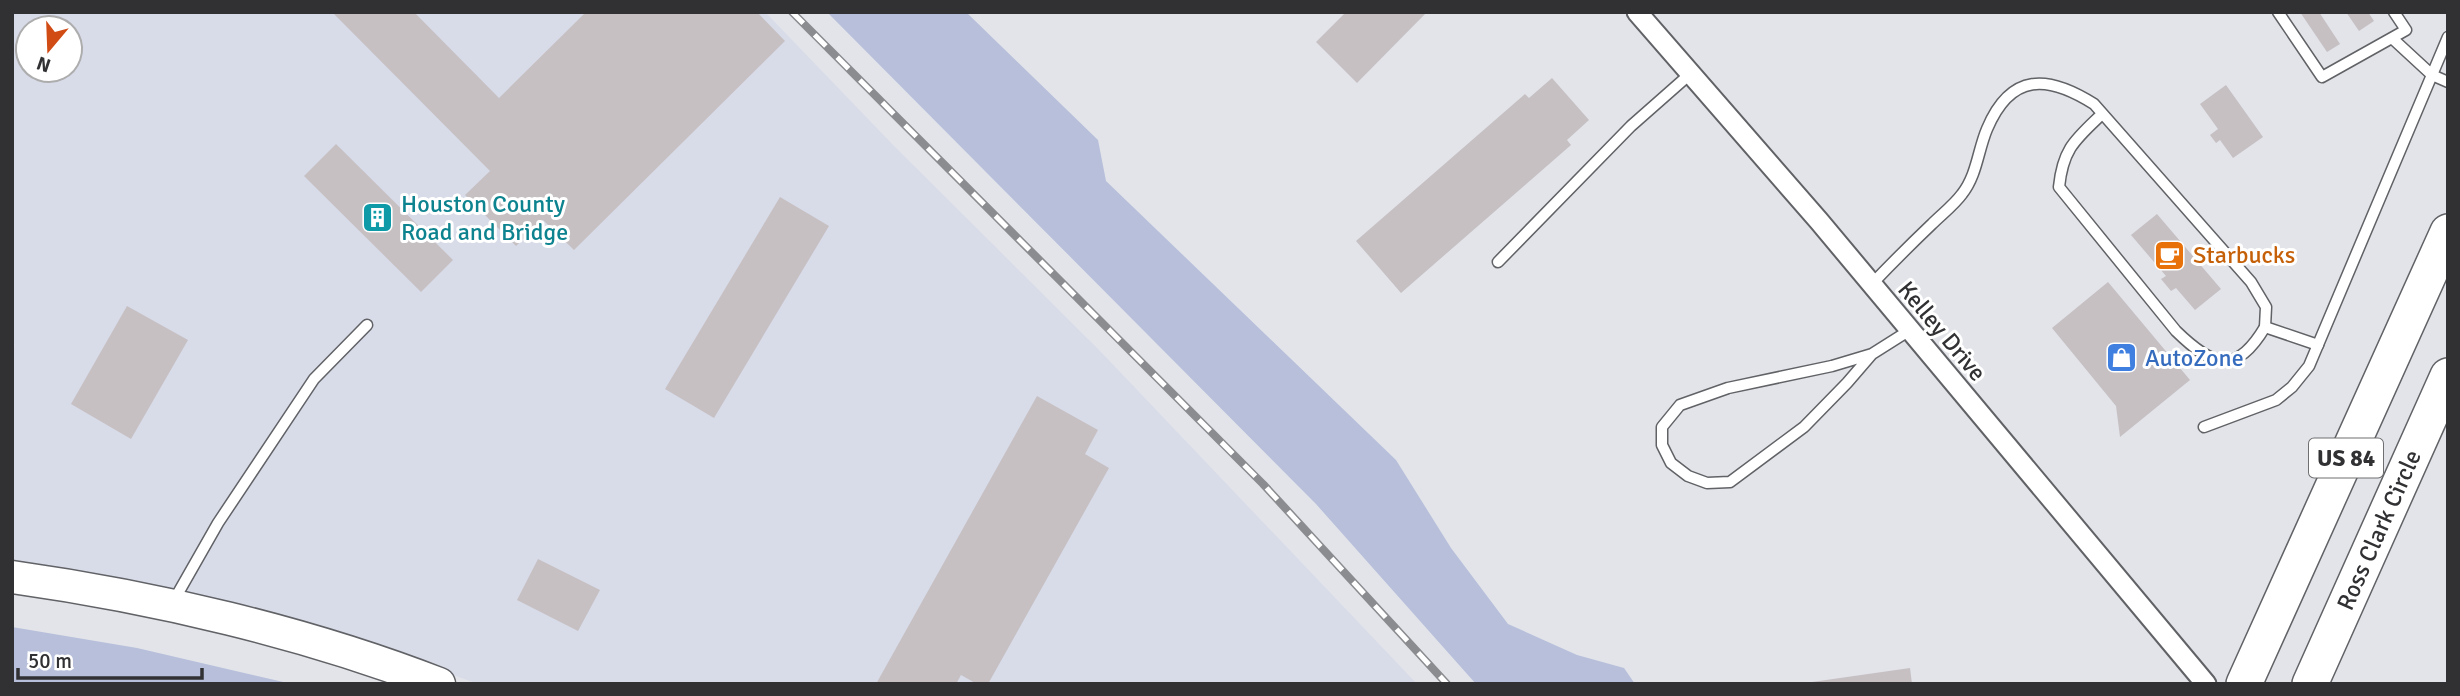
<svg xmlns="http://www.w3.org/2000/svg" width="2460" height="696" viewBox="0 0 2460 696" font-family="Signika,sans-serif">
	<style>
		.built { fill: #d8dbe8; fill-rule: evenodd }
		.green { fill: #b7bfdb }
		.building { fill: #c6c0c3 }
		.lines { fill: none; stroke-linecap: round; stroke-linejoin: round }
		.lane-casing { stroke: #606266; stroke-width: 13 }
		.street-casing { stroke: #606266; stroke-width: 23 }
		.primary-casing { stroke: #606266; stroke-width: 35 }
		.highway-casing { stroke: #606266; stroke-width: 38 }
		.lane { stroke: #fff; stroke-width: 10 }
		.street { stroke: #fff; stroke-width: 19 }
		.primary { stroke: #fff; stroke-width: 32 }
		.highway { stroke: #fff; stroke-width: 35 }
		.rail-casing { stroke: #8b8c90; stroke-width: 8 }
		.rail { stroke: #fff; stroke-width: 5; stroke-dasharray: 16; stroke-linecap: butt }
		.labels { text-anchor: middle; stroke-width: 6; stroke-linejoin: round; paint-order: stroke }
		.shield { fill: #fff; stroke: #6f6f71; stroke-width: 2 }
		.shield-label { font-size: 23px; font-weight: bold; fill: #313134 }
		.culture-label { font-size: 24px; fill: #0d838f; stroke: #fff; text-anchor: start }
		.food-label { font-size: 24px; fill: #c56008; stroke: #fff; text-anchor: start }
		.street-label { font-size: 24px; fill: #313134; stroke: #fff }
		.shop-label { font-size: 24px; fill: #366cbe; stroke: #fff; text-anchor: start }
	</style>
	<rect width="100%" height="100%" fill="#e2e4e9"/>
	<path class="built" d="M 12,12 L 765,12 L 894,146 L 1099,350 L 1417,684 L 479,684 L 384,651 L 12,563 L 12,349 L 15,345 L 12,343 ZM 28,28 L 70,28 L 70,70 L 28,70 Z"/>
	<g class="green">
		<path d="M 827,12 L 966,12 L 1098,140 L 1106,181 L 1396,460 L 1451,548 L 1508,624 L 1577,655 L 1624,668 L 1635,684 L 1476,684 L 1316,504 Z"/>
		<path d="M 12,627 L 137,648 L 292,684 L 12,684 Z"/>
	</g>
	<g class="building">
		<path d="M 332,12 L 414,12 L 499,98 L 586,12 L 757,12 L 785,41 L 574,250 L 543,220 L 516,246 L 465,195 L 490,171 Z"/>
		<path d="M 1346,12 L 1427,12 L 1357,83 L 1316,42 Z"/>
		<path d="M 2300,12 L 2319,12 L 2340,44 L 2327,52 Z"/>
		<path d="M 2346,12 L 2368,12 L 2374,21 L 2359,31 Z"/>
		<path d="M 1552,78 L 1589,120 L 1567,140 L 1571,145 L 1401,293 L 1356,241 L 1525,94 L 1529,98 Z"/>
		<path d="M 2226,85 L 2263,137 L 2233,158 L 2220,140 L 2216,143 L 2210,135 L 2218,129 L 2200,104 Z"/>
		<path d="M 336,144 L 453,260 L 421,292 L 304,176 Z"/>
		<path d="M 780,197 L 829,226 L 714,418 L 665,389 Z"/>
		<path d="M 2157,214 L 2221,289 L 2195,310 L 2176,288 L 2171,291 L 2161,279 L 2166,276 L 2131,235 Z"/>
		<path d="M 2108,282 L 2190,380 L 2120,437 L 2116,406 L 2052,328 Z"/>
		<path d="M 127,306 L 188,340 L 131,439 L 71,404 Z"/>
		<path d="M 1037,396 L 1098,430 L 1085,454 L 1109,468 L 988,684 L 977,684 L 961,675 L 956,684 L 876,684 Z"/>
		<path d="M 538,559 L 600,590 L 578,631 L 517,600 Z"/>
		<path d="M 1910,668 L 1912,684 L 1812,684 L 1812,682 Z"/>
	</g>
	<g class="lines">
		<defs>
			<g id="lane">
				<path d="M 2278,12 L 2322,77 L 2406,30 L 2394,12"/>
				<path d="M 2393,39 L 2432,75 L 2448,82"/>
				<path d="M 2102,114 C 2076,139 2063,148 2059,187 L 2176,331 C 2213,367 2236,376 2265,327"/>
				<path d="M 1498,262 L 1631,126 L 1690,74"/>
				<path d="M 1871,285 C 1891,264 1911,244 1932,224 C 1942,214 1954,205 1962,194 C 1977,175 1978,150 1987,129 C 2011,72 2048,75 2094,104 L 2251,282 L 2266,307 L 2265,327 L 2318,345"/>
				<path d="M 1872,354 L 1832,366 L 1728,388 L 1680,405 L 1662,427 L 1662,445 L 1671,463 L 1688,476 L 1707,483 L 1730,482 L 1804,427 L 1847,383 L 1872,354 L 1910,330"/>
				<path d="M 2204,427 L 2276,400 L 2292,387 L 2309,366 L 2448,37"/>
				<path d="M 173,602 L 218,523 L 314,379 L 367,325"/>
			</g>
			<path id="street" d="M 1637,12 L 1819,221 L 2206,684"/>
			<path id="primary" d="M 12,577 C 154,597 305,632 439,684"/>
			<g id="highway">
				<path d="M 2244,684 L 2448,232"/>
				<path d="M 2310,684 L 2448,376"/>
			</g>
		</defs>
		<use href="#lane" class="lane-casing"/>
		<use href="#street" class="street-casing"/>
		<use href="#primary" class="primary-casing"/>
		<use href="#highway" class="highway-casing"/>
		<use href="#lane" class="lane"/>
		<use href="#street" class="street"/>
		<use href="#primary" class="primary"/>
		<use href="#highway" class="highway"/>
		<defs>
			<path id="rail" d="M 792,12 L 1263,484 L 1447,684"/>
		</defs>
		<use href="#rail" class="rail-casing"/>
		<use href="#rail" class="rail"/>
	</g>
	<defs>
		<symbol id="building-square" viewBox="-11 -11 22 22"><rect x="-9" y="-9" width="18" height="18" rx="4" fill="#0f9aa8" stroke="#fff"/><path d="M-4-6H4V6H1V3H-1V6H-4ZM-2.5-4.3h1.7v1.8h-1.7ZM.8-4.3h1.7v1.8H.8ZM-2.5-1h1.7V.8h-1.7ZM.8-1h1.7V.8H.8Z" fill="#fff"/></symbol>
		<symbol id="cafe-square" viewBox="-11 -11 22 22"><rect x="-9" y="-9" width="18" height="18" rx="4" fill="#e8710a" stroke="#fff"/><path d="M-5.5-4.5H6V0H3Q3 3.5 0 3.5H-2.5Q-5.5 3.5-5.5 0ZM3-3.2v2h1.7v-2ZM-6 4.5H4V6H-6Z" fill="#fff"/></symbol>
		<symbol id="shop-square" viewBox="-11 -11 22 22"><rect x="-9" y="-9" width="18" height="18" rx="4" fill="#3f7fe0" stroke="#fff"/><path d="M-5-2.5h2.3a2.7 3.5 0 0 1 5.4 0H5L5.5 6h-11ZM-1.5-2.5h3a1.5 2.3 0 0 0-3 0Z" fill="#fff"/></symbol>
	</defs>
	<g fill-rule="evenodd">
		<use href="#building-square" x="360" y="200" width="35" height="35"/>
		<use href="#cafe-square" x="2152" y="238" width="35" height="35"/>
		<use href="#shop-square" x="2104" y="340" width="35" height="35"/>
	</g>
	<g class="labels">
		<rect class="shield" x="2309" y="438.5" width="74" height="39" rx="5"/>
		<g class="shield-label">
			<text x="2346" y="466">US 84</text>
		</g>
		<g class="culture-label">
			<text x="401" y="212">Houston County<tspan x="401" dy="28">Road and Bridge</tspan></text>
		</g>
		<g class="food-label">
			<text x="2193" y="263">Starbucks</text>
		</g>
		<g class="street-label">
			<text transform="translate(1942 331) rotate(50)" y="8">Kelley Drive</text>
			<text transform="translate(2379 530) rotate(-66)" y="8">Ross Clark Circle</text>
		</g>
		<g class="shop-label">
			<text x="2145" y="366">AutoZone</text>
		</g>
	</g>
	<rect width="2460" height="696" fill="none" stroke="#313134" stroke-width="28"/>
	<g transform="translate(49 49) rotate(199)"><circle r="33" fill="#ffffff" stroke="#adadae" stroke-width="2"/>
	<path d="M0-5L12 26L0 18L-12 26Z" fill="#d14b14"/>
	<text y="-10" font-size="19" font-weight="bold" text-anchor="middle" fill="#313134">N</text>
	</g>
	<path d="M18 668v10h184v-10" fill="none" stroke="#313134" stroke-width="3.5"/>
	<text x="28" y="668" font-size="21" fill="#313134" stroke="#ffffff" stroke-width="5" paint-order="stroke">50 m</text>
</svg>
